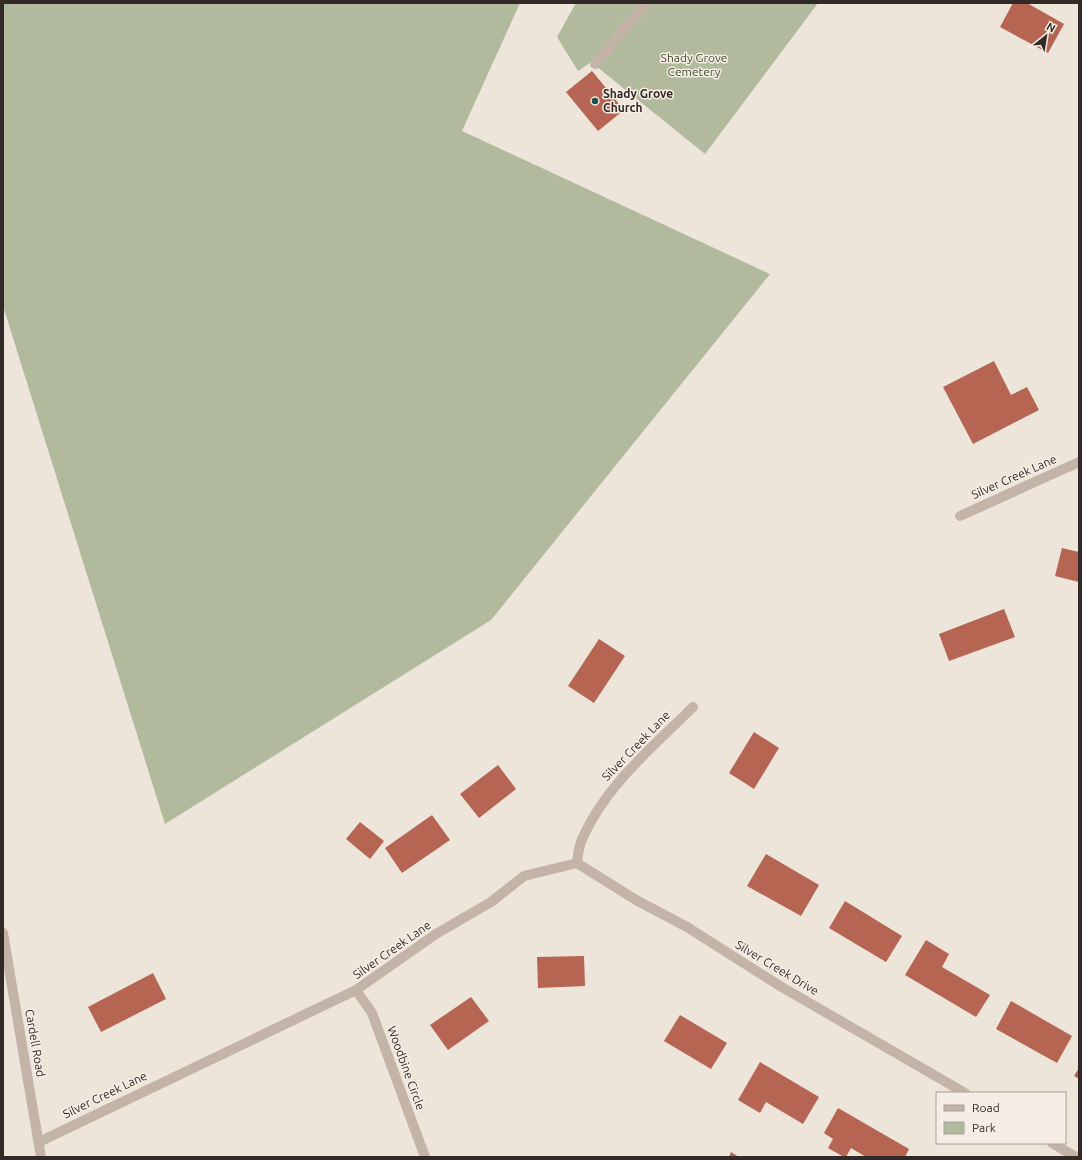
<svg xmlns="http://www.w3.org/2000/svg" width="1082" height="1160" viewBox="0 0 1082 1160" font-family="Ubuntu,sans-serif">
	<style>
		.green { fill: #b2ba9d }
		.building { fill: #b56551 }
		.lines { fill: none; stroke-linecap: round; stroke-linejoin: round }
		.minor { stroke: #c4b4a8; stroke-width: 10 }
		.poi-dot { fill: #224c4d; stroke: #f6eee6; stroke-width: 1.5 }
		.labels { text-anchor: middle; stroke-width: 3; stroke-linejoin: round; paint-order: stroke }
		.park-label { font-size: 12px; fill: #434d2e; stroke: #f6eee6 }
		.poi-label { font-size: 12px; font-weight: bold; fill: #322a27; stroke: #f6eee6; text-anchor: start }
		.street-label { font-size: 12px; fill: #322a27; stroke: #f6eee6 }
	</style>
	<rect width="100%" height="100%" fill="#ede4da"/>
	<g class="green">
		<path d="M 3,3 L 520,3 L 462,131 L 770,274 L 491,620 L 165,824 L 3,306 Z"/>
		<path d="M 576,3 L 818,3 L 705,154 L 591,62 L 578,71 L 557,37 Z"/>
	</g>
	<g class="building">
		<path d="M 1013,3 L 1027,3 L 1064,24 L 1048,53 L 1000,27 Z"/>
		<path d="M 592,71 L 624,110 L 598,131 L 566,92 Z"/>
		<path d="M 994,361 L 1011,395 L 1027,387 L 1039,410 L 973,444 L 943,387 Z"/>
		<path d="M 1062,548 L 1079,552 L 1079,582 L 1055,576 Z"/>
		<path d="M 1004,609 L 1015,637 L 949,661 L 939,634 Z"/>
		<path d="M 599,639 L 625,656 L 594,703 L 568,686 Z"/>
		<path d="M 754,732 L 779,748 L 754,789 L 729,773 Z"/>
		<path d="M 498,765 L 516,789 L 479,818 L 460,794 Z"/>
		<path d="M 432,815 L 450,840 L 402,873 L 385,848 Z"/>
		<path d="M 360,822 L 384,841 L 370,859 L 346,839 Z"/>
		<path d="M 766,854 L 819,885 L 801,916 L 747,886 Z"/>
		<path d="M 845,901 L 902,936 L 886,962 L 829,928 Z"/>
		<path d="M 926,940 L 949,954 L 942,967 L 990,995 L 976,1017 L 905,975 Z"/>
		<path d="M 584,956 L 585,986 L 538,988 L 537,957 Z"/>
		<path d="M 153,973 L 166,999 L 101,1032 L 88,1007 Z"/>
		<path d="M 471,997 L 489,1021 L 448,1050 L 430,1025 Z"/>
		<path d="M 1011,1001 L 1072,1036 L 1057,1063 L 996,1029 Z"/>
		<path d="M 680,1015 L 727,1043 L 711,1069 L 664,1041 Z"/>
		<path d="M 760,1062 L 819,1097 L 803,1124 L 766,1102 L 760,1113 L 738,1100 Z"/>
		<path d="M 1079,1068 L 1079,1079 L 1074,1076 Z"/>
		<path d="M 838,1108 L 909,1149 L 905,1157 L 866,1157 L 851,1148 L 846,1157 L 844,1157 L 828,1148 L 833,1139 L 824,1133 Z"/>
		<path d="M 731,1152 L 739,1157 L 729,1157 Z"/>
	</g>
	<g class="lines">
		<g class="minor">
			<path d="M 595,64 L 646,3"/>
			<path d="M 960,516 L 1079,462"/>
			<path d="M 577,863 L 636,900 L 687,927 L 780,986 L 965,1093"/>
			<path d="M 3,933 L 41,1157"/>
			<path d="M 356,990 L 372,1013 L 425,1157"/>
			<path d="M 39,1142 L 356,990 L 436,934 L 491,902 L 524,876 L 577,863 C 578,855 579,844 583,837 C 607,784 653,747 693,707"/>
			<path d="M 1052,1143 L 1076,1157"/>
		</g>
	</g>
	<circle class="poi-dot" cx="595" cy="101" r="4"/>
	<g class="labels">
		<g class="park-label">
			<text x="694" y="62">Shady Grove<tspan x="694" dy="14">Cemetery</tspan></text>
		</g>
		<g class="poi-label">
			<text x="603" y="98">Shady Grove<tspan x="603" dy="14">Church</tspan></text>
		</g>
		<g class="street-label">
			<text transform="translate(1014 477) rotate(-24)" y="4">Silver Creek Lane</text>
			<text transform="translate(636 746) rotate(-46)" y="4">Silver Creek Lane</text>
			<text transform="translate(392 950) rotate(-35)" y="4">Silver Creek Lane</text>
			<text transform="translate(777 968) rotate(31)" y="4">Silver Creek Drive</text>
			<text transform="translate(35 1043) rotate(80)" y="4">Cardell Road</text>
			<text transform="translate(406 1068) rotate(70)" y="4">Woodbine Circle</text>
			<text transform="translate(105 1095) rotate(-26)" y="4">Silver Creek Lane</text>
		</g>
	</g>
	<rect width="1082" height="1160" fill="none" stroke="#322a27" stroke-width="8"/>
	<rect x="936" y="1092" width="130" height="52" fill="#f6eee6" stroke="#a8a09a"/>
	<rect x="944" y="1105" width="20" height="6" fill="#c4b4a8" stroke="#a8a09a"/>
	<text x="972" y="1112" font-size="12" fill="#322a27">Road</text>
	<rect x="944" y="1122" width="20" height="12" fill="#b2ba9d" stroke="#a8a09a"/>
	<text x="972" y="1132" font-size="12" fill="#322a27">Park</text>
	<g transform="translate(1046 36) rotate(30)" stroke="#f6eee6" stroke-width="3" paint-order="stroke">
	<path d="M0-3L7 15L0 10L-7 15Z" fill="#322a27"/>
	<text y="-6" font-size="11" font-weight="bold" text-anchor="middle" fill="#322a27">N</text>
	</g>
</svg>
